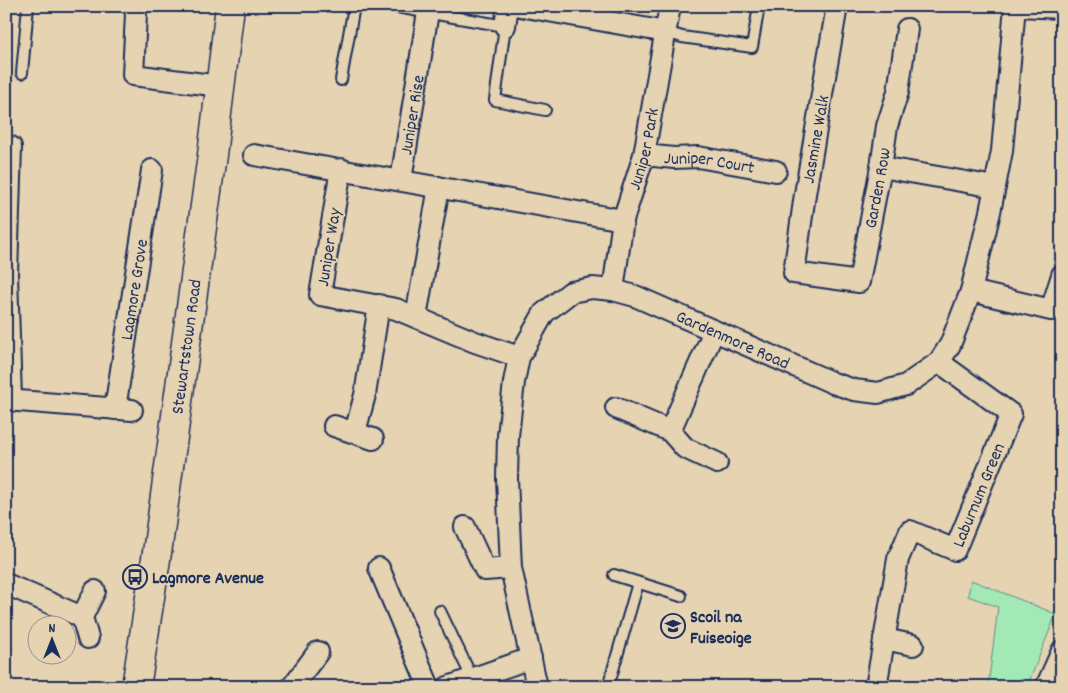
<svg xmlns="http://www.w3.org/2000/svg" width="1068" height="693" viewBox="0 0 1068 693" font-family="Dekko,sans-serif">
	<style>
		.green { fill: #a2e9b6; stroke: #5e8c8a }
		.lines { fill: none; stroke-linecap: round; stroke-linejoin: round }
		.lane-casing { stroke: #1b2f5e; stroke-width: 14 }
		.street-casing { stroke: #1b2f5e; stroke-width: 24 }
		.secondary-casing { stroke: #1b2f5e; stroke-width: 31 }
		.lane { stroke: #e6d3b1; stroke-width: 10 }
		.street { stroke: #e6d3b1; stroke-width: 20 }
		.secondary { stroke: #e6d3b1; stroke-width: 28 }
		.labels { text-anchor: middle; stroke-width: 4; stroke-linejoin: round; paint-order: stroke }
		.street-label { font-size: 18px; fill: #1b2f5e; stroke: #e6d3b1 }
		.poi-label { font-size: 18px; font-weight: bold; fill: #1b2f5e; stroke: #e6d3b1; text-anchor: start }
	</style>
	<rect width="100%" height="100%" fill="#e6d3b1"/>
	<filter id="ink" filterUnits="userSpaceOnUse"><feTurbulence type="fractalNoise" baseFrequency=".02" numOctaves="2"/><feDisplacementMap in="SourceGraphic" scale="10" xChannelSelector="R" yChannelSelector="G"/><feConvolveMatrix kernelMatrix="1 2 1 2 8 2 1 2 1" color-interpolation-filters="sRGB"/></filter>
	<g filter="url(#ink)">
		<path class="green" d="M 971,580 L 1056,614 L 1027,687 L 988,687 L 998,607 L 968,596 Z"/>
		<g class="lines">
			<defs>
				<g id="lane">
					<path d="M 391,6 L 505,26 L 495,100 L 545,110"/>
					<path d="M 666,32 L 682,37 L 752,47 L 759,6"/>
					<path d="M 22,73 L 28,6"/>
					<path d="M 341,80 L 354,6"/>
					<path d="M 614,575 L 681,596"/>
					<path d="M 440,611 L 472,678"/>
					<path d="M 608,687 L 638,583"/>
				</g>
				<g id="street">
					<path d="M 134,6 L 136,14 L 133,75 L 220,86"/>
					<path d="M 520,6 L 666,32"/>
					<path id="s1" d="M 837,6 L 805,194 L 794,273 L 859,282 L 881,167 L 887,126 L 898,92 L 907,29"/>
					<path d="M 1018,6 L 1062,8"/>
					<path d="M 505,26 L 508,6"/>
					<path d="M 11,147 L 7,275 L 11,399"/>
					<path d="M 254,155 L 623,220"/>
					<path id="s2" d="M 644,155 L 674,158 L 698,157 L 776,171"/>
					<path d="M 881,167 L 995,187"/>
					<path d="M 341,169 L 320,295 L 396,309 L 475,342 L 519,357"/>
					<path id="s3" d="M 401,180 L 428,12"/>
					<path id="s4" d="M 613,290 L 623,220 L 644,155 L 670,6"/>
					<path d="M 971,291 L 1051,310 L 1062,275"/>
					<path d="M 416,317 L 439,187"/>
					<path d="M 6,400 L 132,410"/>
					<path d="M 616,408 L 670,431 L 685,448 L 717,463"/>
					<path id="s5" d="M 115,409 L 152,170"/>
					<path d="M 334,426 L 373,439"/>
					<path d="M 670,431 L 714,331"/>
					<path d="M 355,432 L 365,395 L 379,305"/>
					<path d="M 465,527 L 485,570 L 511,568"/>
					<path d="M 379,568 L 429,687"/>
					<path d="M 6,584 L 82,617"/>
					<path d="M 88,638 L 82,617 L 95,591"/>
					<path d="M 884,639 L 913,645"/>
					<path d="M 292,687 L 318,652"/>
					<path d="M 448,687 L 531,658"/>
					<path id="s6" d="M 537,687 L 511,568 L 507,478 L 508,436 L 514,382 L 519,357 L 544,313 L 571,292 L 592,288 L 613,290 L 635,296 L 833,383 L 854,390 L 878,393 L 906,385 L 939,362 L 950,345 L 971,291 L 990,212 L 1002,151 L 1015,6"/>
					<path id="s7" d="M 876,687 L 898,559 L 910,531 L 955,550 L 1011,414 L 939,362"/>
					<path d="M 1046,687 L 1062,651"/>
				</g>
				<g id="secondary">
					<path id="s8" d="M 136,687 L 158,546 L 212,155 L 230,6"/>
				</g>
			</defs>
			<use href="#lane" class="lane-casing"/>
			<use href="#street" class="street-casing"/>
			<use href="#secondary" class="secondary-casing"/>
			<use href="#lane" class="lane"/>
			<use href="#street" class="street"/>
			<use href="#secondary" class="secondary"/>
		</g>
	</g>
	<defs>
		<symbol id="bus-ring" viewBox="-11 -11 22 22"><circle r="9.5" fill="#e6d3b1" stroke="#1b2f5e" stroke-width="1.5"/><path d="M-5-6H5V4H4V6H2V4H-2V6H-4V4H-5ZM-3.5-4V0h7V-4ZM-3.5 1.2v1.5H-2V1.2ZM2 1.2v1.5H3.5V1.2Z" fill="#1b2f5e"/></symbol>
		<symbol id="school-ring" viewBox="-11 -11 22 22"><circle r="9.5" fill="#e6d3b1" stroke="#1b2f5e" stroke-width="1.5"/><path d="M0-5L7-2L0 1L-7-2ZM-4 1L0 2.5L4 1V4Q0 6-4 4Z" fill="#1b2f5e"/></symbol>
	</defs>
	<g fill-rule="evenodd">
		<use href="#bus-ring" x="121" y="563" width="28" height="28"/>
		<use href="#school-ring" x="659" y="612" width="28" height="28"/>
	</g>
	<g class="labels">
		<g class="street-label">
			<text dy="6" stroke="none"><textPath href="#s3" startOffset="66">Juniper Rise</textPath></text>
			<text transform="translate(815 139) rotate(-80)" y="6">Jasmine Walk</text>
			<text dy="6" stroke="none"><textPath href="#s4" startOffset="145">Juniper Park</textPath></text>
			<text dy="6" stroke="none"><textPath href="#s2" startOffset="66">Juniper Court</textPath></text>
			<text dy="6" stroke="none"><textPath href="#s1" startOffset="432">Garden Row</textPath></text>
			<text transform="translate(328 247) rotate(-81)" y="6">Juniper Way</text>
			<text dy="6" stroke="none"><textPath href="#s5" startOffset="121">Lagmore Grove</textPath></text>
			<text dy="6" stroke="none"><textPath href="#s6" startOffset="591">Gardenmore Road</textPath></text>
			<text dy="6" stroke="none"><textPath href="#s8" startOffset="344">Stewartstown Road</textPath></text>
			<text dy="6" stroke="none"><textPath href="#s7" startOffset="269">Laburnum Green</textPath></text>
		</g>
		<g class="poi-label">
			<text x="152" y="583">Lagmore Avenue</text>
			<text x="690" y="622">Scoil na<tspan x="690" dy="21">Fuiseoige</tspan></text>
		</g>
	</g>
	<rect width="1068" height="693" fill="none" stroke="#e6d3b1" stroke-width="25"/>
	<rect x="12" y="12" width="1043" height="668" fill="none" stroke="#1b2f5e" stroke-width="2" filter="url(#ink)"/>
	<g transform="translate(52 640)"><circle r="24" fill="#e6d3b1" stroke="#959190"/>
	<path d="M0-4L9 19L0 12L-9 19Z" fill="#1b2f5e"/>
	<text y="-8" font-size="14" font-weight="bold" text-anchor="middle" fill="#1b2f5e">N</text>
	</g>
</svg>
